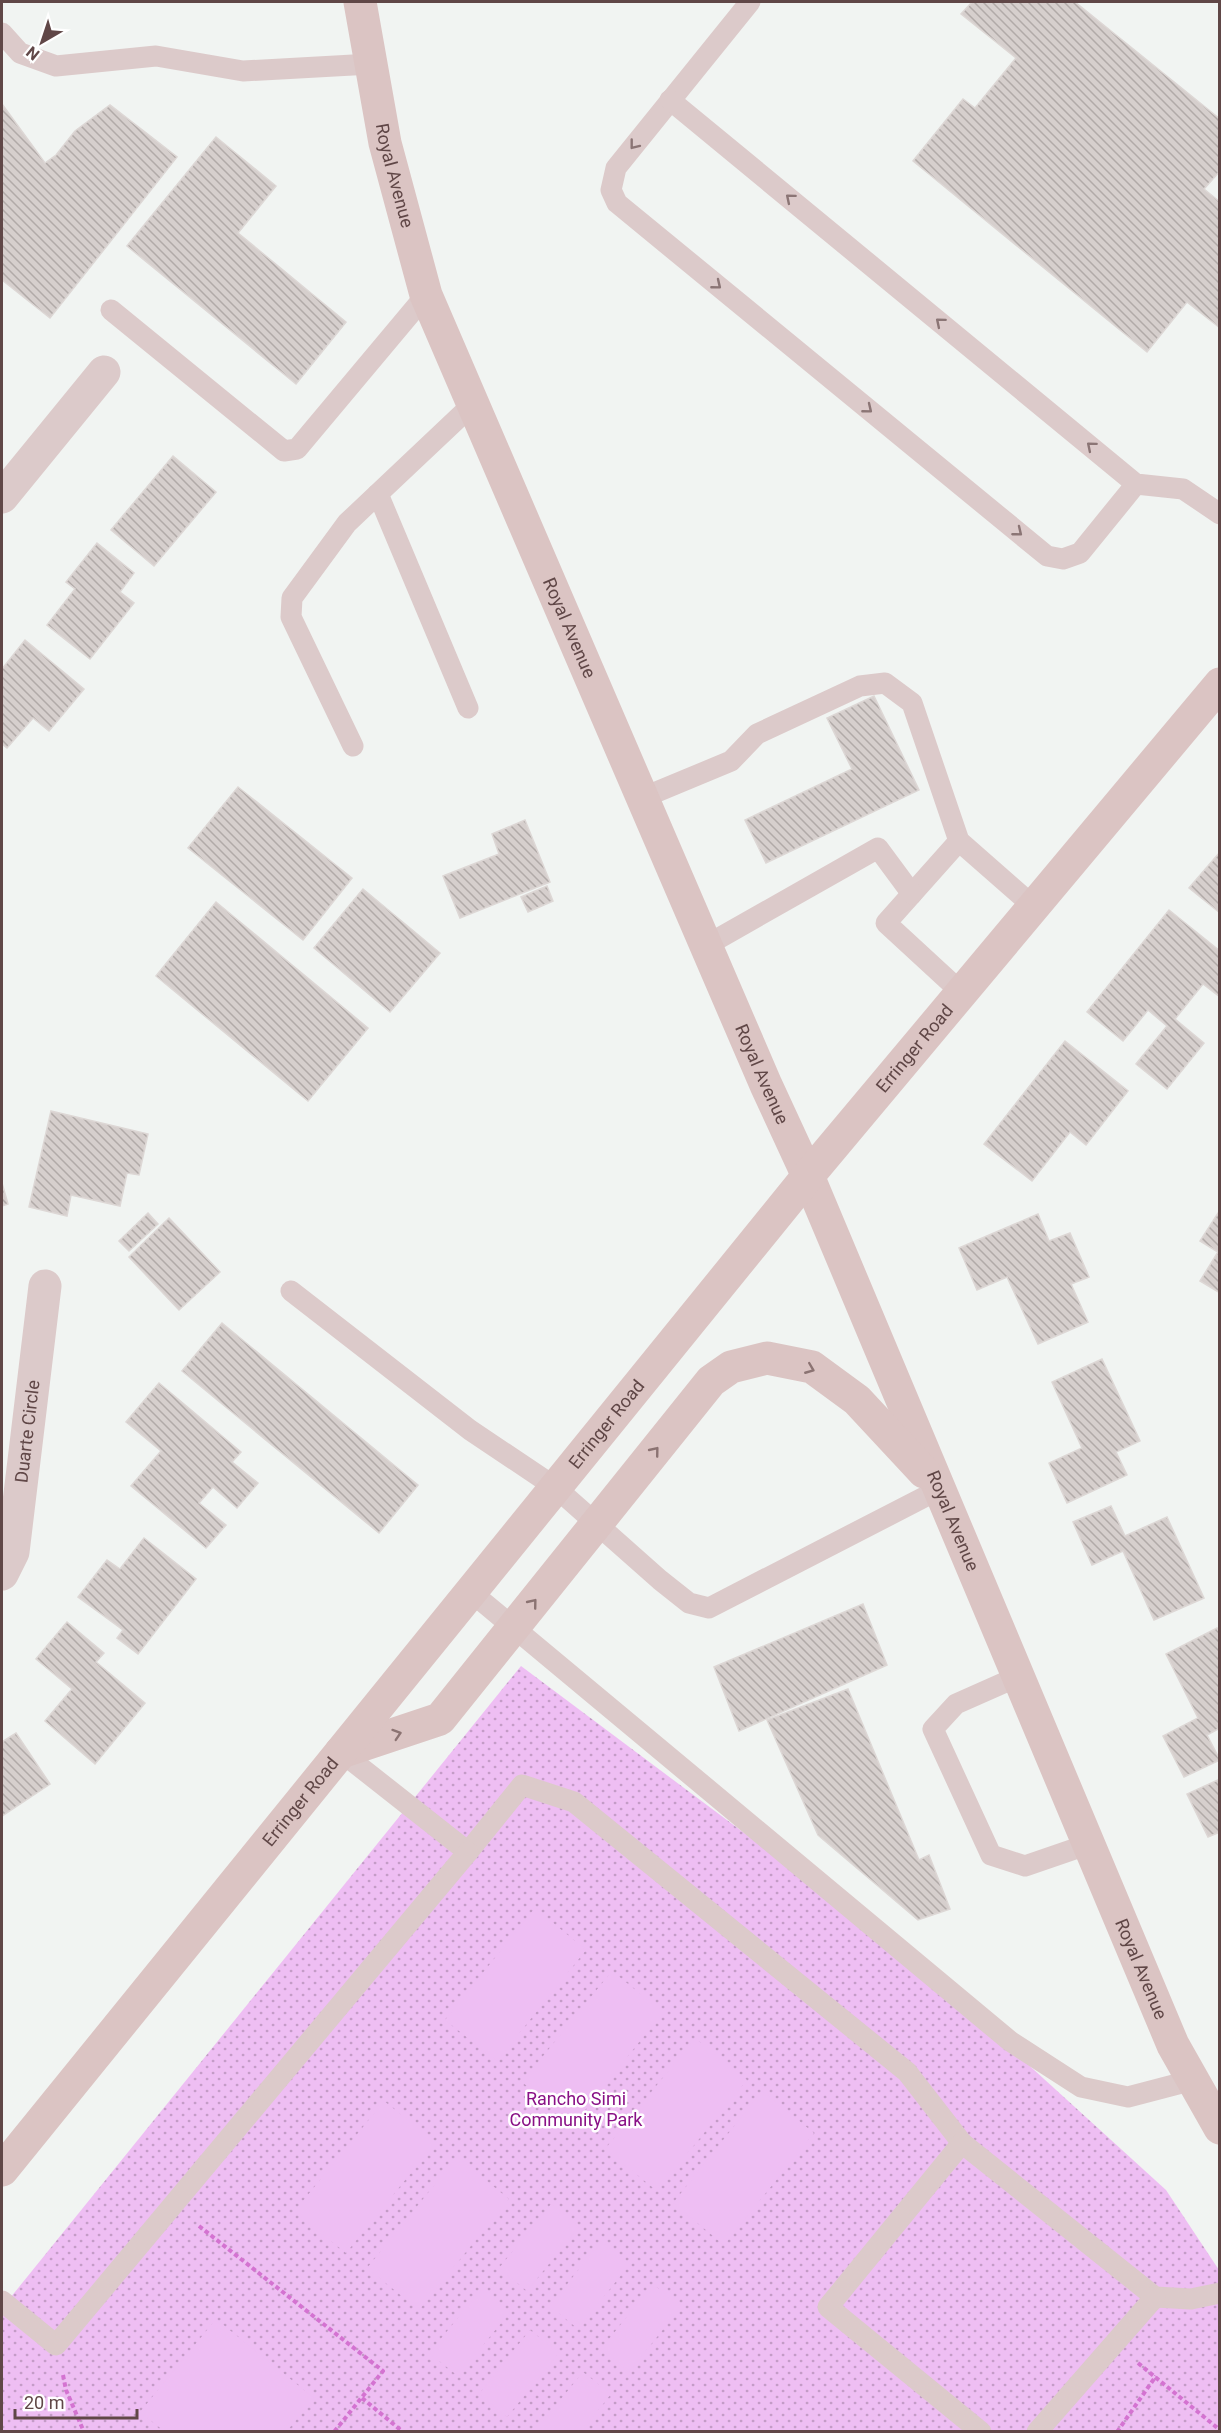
<svg xmlns="http://www.w3.org/2000/svg" width="1221" height="2433" viewBox="0 0 1221 2433" font-family="Roboto,sans-serif">
	<style>
		.grass { fill: url(#grass-dots) }
		.pitch { fill: #eebef3 }
		.building { fill: url(#building-back-hatch); stroke: #ddd7d5; stroke-width: 1.5 }
		.lines { fill: none; stroke-linecap: round; stroke-linejoin: round }
		.path { stroke: #d473d1; stroke-width: 4; stroke-dasharray: 4.5 3; stroke-linecap: butt }
		.lane { stroke: #dccaca; stroke-width: 21 }
		.street { stroke: #dccaca; stroke-width: 33 }
		.secondary { stroke: #dbc4c3; stroke-width: 33 }
		.oneway { stroke: #8b7575 }
		.oneway2 { stroke: #8b7372 }
		.labels { text-anchor: middle; stroke-width: 5; stroke-linejoin: round; paint-order: stroke }
		.street-label { font-size: 18px; fill: #604747; stroke: #fff }
		.park-label { font-size: 18px; fill: #891186; stroke: #fff }
	</style>
	<defs>
		<pattern id="grass-dots" width="8" height="8" patternUnits="userSpaceOnUse" patternTransform="scale(1.5)"><rect width="8" height="8" fill="#eebef3"/><path d="M2 2h.1M6 6h.1" fill="none" stroke="#c49cc7" stroke-width="1.8" stroke-linecap="round"/></pattern>
		<pattern id="building-back-hatch" width="6" height="6" patternUnits="userSpaceOnUse" patternTransform="scale(1.5)"><rect width="6" height="6" fill="#d6cfcd"/><path d="M-1 5l2 2M0 0l6 6M5-1l2 2" fill="none" stroke="#b1aaa8"/></pattern>
	</defs>
	<rect width="100%" height="100%" fill="#f1f4f2"/>
	<path class="grass" d="M 521,1666 L 910,1957 L 1166,2190 L 1219,2270 L 1219,2431 L 2,2432 L 2,2308 Z"/>
	<g class="pitch">
		<path d="M 535,1908 L 586,1950 L 497,2061 L 445,2020 Z"/>
		<path d="M 612,1971 L 663,2012 L 574,2124 L 522,2082 Z"/>
		<path d="M 695,2038 L 747,2080 L 657,2191 L 605,2149 Z"/>
		<path d="M 762,2091 L 814,2133 L 724,2245 L 673,2203 Z"/>
		<path d="M 384,2101 L 436,2142 L 346,2253 L 294,2212 Z"/>
		<path d="M 457,2157 L 509,2199 L 419,2310 L 367,2268 Z"/>
		<path d="M 551,2204 L 579,2227 L 527,2291 L 499,2268 Z"/>
		<path d="M 601,2241 L 630,2264 L 578,2329 L 550,2306 Z"/>
		<path d="M 653,2284 L 681,2307 L 629,2372 L 601,2349 Z"/>
		<path d="M 481,2290 L 510,2312 L 458,2376 L 429,2353 Z"/>
		<path d="M 216,2319 L 314,2398 L 287,2431 L 164,2431 L 140,2412 Z"/>
		<path d="M 530,2330 L 559,2353 L 507,2417 L 479,2394 Z"/>
		<path d="M 583,2372 L 611,2394 L 582,2431 L 535,2431 Z"/>
	</g>
	<g class="building">
		<path d="M 972,2 L 1075,2 L 1220,119 L 1220,171 L 1204,189 L 1220,202 L 1220,328 L 1187,302 L 1147,352 L 913,161 L 963,99 L 975,108 L 1016,58 L 961,14 Z"/>
		<path d="M 2,104 L 45,163 L 56,155 L 75,131 L 110,105 L 177,157 L 50,318 L 2,280 Z"/>
		<path d="M 216,137 L 276,186 L 238,233 L 346,322 L 296,384 L 127,246 Z"/>
		<path d="M 173,456 L 216,492 L 154,566 L 111,530 Z"/>
		<path d="M 97,543 L 134,573 L 120,592 L 134,603 L 90,659 L 47,625 L 75,589 L 66,582 Z"/>
		<path d="M 25,640 L 84,689 L 49,731 L 33,718 L 7,748 L 2,744 L 2,669 Z"/>
		<path d="M 874,696 L 919,790 L 766,863 L 745,820 L 852,769 L 827,718 Z"/>
		<path d="M 238,787 L 352,878 L 303,940 L 188,848 Z"/>
		<path d="M 525,820 L 550,882 L 460,918 L 443,876 L 499,854 L 492,834 Z"/>
		<path d="M 1220,852 L 1220,913 L 1189,888 Z"/>
		<path d="M 547,886 L 553,901 L 528,912 L 521,897 Z"/>
		<path d="M 363,889 L 440,953 L 390,1012 L 314,948 Z"/>
		<path d="M 216,902 L 368,1028 L 308,1101 L 156,976 Z"/>
		<path d="M 1169,910 L 1220,951 L 1220,997 L 1203,984 L 1175,1019 L 1204,1043 L 1167,1089 L 1136,1064 L 1167,1026 L 1148,1010 L 1123,1041 L 1087,1012 Z"/>
		<path d="M 1065,1041 L 1128,1091 L 1086,1145 L 1070,1132 L 1032,1181 L 984,1144 Z"/>
		<path d="M 51,1111 L 148,1134 L 139,1175 L 127,1173 L 120,1206 L 71,1195 L 67,1216 L 29,1207 Z"/>
		<path d="M 2,1183 L 8,1204 L 2,1206 Z"/>
		<path d="M 1220,1210 L 1220,1293 L 1200,1281 L 1218,1252 L 1200,1241 Z"/>
		<path d="M 148,1213 L 158,1224 L 129,1251 L 119,1241 Z"/>
		<path d="M 1038,1214 L 1049,1241 L 1070,1233 L 1089,1277 L 1071,1284 L 1088,1322 L 1038,1344 L 1007,1277 L 977,1290 L 959,1248 Z"/>
		<path d="M 169,1218 L 220,1272 L 179,1310 L 129,1257 Z"/>
		<path d="M 222,1323 L 418,1485 L 379,1533 L 182,1371 Z"/>
		<path d="M 1102,1359 L 1140,1441 L 1116,1452 L 1127,1475 L 1067,1503 L 1049,1463 L 1082,1448 L 1052,1382 Z"/>
		<path d="M 159,1383 L 241,1452 L 232,1462 L 258,1483 L 237,1508 L 213,1487 L 199,1503 L 226,1525 L 206,1548 L 131,1486 L 161,1451 L 126,1422 Z"/>
		<path d="M 1111,1506 L 1125,1536 L 1167,1517 L 1204,1598 L 1154,1620 L 1123,1551 L 1092,1565 L 1073,1522 Z"/>
		<path d="M 144,1538 L 196,1579 L 138,1654 L 117,1638 L 123,1630 L 78,1597 L 107,1560 L 120,1569 Z"/>
		<path d="M 863,1604 L 887,1665 L 739,1731 L 714,1667 Z"/>
		<path d="M 67,1622 L 104,1653 L 96,1662 L 145,1703 L 95,1764 L 45,1721 L 72,1689 L 36,1659 Z"/>
		<path d="M 1217,1628 L 1220,1634 L 1220,1728 L 1207,1735 L 1220,1760 L 1184,1777 L 1163,1736 L 1198,1718 L 1166,1654 Z"/>
		<path d="M 848,1689 L 919,1860 L 929,1855 L 950,1909 L 918,1920 L 818,1835 L 767,1720 Z"/>
		<path d="M 16,1733 L 50,1784 L 2,1816 L 2,1742 Z"/>
		<path d="M 1220,1779 L 1220,1832 L 1208,1837 L 1187,1794 Z"/>
	</g>
	<g class="lines">
		<g class="path">
			<path d="M 199,2226 L 383,2371 L 334,2432"/>
			<path d="M 1138,2363 L 1220,2430"/>
			<path d="M 63,2375 L 66,2390 L 84,2432"/>
			<path d="M 362,2398 L 403,2432"/>
			<path d="M 1117,2432 L 1156,2376"/>
		</g>
		<g class="lane">
			<path d="M 750,2 L 616,168 L 611,190 L 617,203 L 1047,556 L 1063,559 L 1080,553 L 1136,484"/>
			<path d="M 2,33 L 20,53 L 56,66 L 156,56 L 243,71 L 371,64"/>
			<path d="M 670,100 L 1136,484 L 1183,489 L 1220,514"/>
			<path d="M 111,310 L 284,451 L 297,449 L 426,295"/>
			<path d="M 378,494 L 468,708"/>
			<path d="M 353,746 L 291,617 L 292,598 L 347,523 L 473,404"/>
			<path d="M 642,798 L 731,761 L 757,734 L 860,686 L 885,683 L 912,703 L 959,841 L 1033,906"/>
			<path d="M 959,841 L 886,923 L 962,993"/>
			<path d="M 707,945 L 878,848 L 912,894"/>
			<path d="M 291,1291 L 470,1430 L 555,1487 L 660,1580 L 689,1603 L 709,1608 L 940,1489"/>
			<path d="M 471,1592 L 1010,2041 L 1081,2087 L 1128,2097 L 1193,2080"/>
			<path d="M 1019,1676 L 956,1704 L 933,1729 L 991,1855 L 1025,1866 L 1089,1844"/>
			<path d="M 341,1752 L 468,1852 L 522,1785 L 574,1802 L 907,2072 L 962,2143"/>
			<path d="M 2,2301 L 56,2345 L 468,1852"/>
			<path d="M 981,2432 L 828,2307 L 962,2143 L 1155,2297 L 1191,2299 L 1220,2293"/>
			<path d="M 1037,2432 L 1155,2297"/>
		</g>
		<g class="street">
			<path d="M 2,497 L 104,372"/>
			<path id="s1" d="M 2,1574 L 13,1552 L 45,1286"/>
		</g>
		<g class="secondary">
			<path id="s2" d="M 360,2 L 385,143 L 426,295 L 766,1085 L 808,1176 L 1173,2045 L 1220,2128"/>
			<path d="M 341,1752 L 440,1719 L 711,1381 L 731,1367 L 767,1358 L 812,1367 L 857,1400 L 924,1472"/>
			<path id="s3" d="M 2,2170 L 808,1176 L 1220,684"/>
		</g>
	</g>
	<defs><path id="oneway-chevron" d="M-2-3.5L2.5 0L-2 3.5" fill="none" stroke-width="1.6" stroke-linecap="round" stroke-linejoin="round" transform="scale(1.5)"/></defs>
	<g class="oneway">
		<use href="#oneway-chevron" transform="translate(634 145) rotate(128)"/>
		<use href="#oneway-chevron" transform="translate(790 198) rotate(-140)"/>
		<use href="#oneway-chevron" transform="translate(717 285) rotate(39)"/>
		<use href="#oneway-chevron" transform="translate(940 322) rotate(-140)"/>
		<use href="#oneway-chevron" transform="translate(868 409) rotate(39)"/>
		<use href="#oneway-chevron" transform="translate(1091 446) rotate(-140)"/>
		<use href="#oneway-chevron" transform="translate(1018 532) rotate(39)"/>
	</g>
	<g class="oneway2">
		<use href="#oneway-chevron" transform="translate(810 1369) rotate(22)"/>
		<use href="#oneway-chevron" transform="translate(655 1451) rotate(-51)"/>
		<use href="#oneway-chevron" transform="translate(533 1603) rotate(-51)"/>
		<use href="#oneway-chevron" transform="translate(397 1734) rotate(-18)"/>
	</g>
	<g class="labels">
		<g class="street-label">
			<text dy="6" stroke="none"><textPath href="#s2" startOffset="177">Royal Avenue</textPath></text>
			<text dy="6" stroke="none"><textPath href="#s2" startOffset="663">Royal Avenue</textPath></text>
			<text dy="6" stroke="none"><textPath href="#s3" startOffset="1446">Erringer Road</textPath></text>
			<text dy="6" stroke="none"><textPath href="#s2" startOffset="1149">Royal Avenue</textPath></text>
			<text dy="6" stroke="none"><textPath href="#s3" startOffset="960">Erringer Road</textPath></text>
			<text dy="6" stroke="none"><textPath href="#s1" startOffset="146">Duarte Circle</textPath></text>
			<text dy="6" stroke="none"><textPath href="#s2" startOffset="1635">Royal Avenue</textPath></text>
			<text dy="6" stroke="none"><textPath href="#s3" startOffset="474">Erringer Road</textPath></text>
			<text dy="6" stroke="none"><textPath href="#s2" startOffset="2121">Royal Avenue</textPath></text>
		</g>
		<g class="park-label">
			<text x="576" y="2105">Rancho Simi<tspan x="576" dy="21">Community Park</tspan></text>
		</g>
	</g>
	<rect width="1221" height="2433" fill="none" stroke="#604747" stroke-width="6"/>
	<g transform="translate(42 42) rotate(219)" stroke="#ffffff" stroke-width="4.5" paint-order="stroke">
	<path d="M0-4.5L10 22L0 15L-10 22Z" fill="#604747"/>
	<text y="-9" font-size="16" font-weight="bold" text-anchor="middle" fill="#604747">N</text>
	</g>
	<path d="M15 2409v9h122v-9" fill="none" stroke="#604747" stroke-width="3"/>
	<text x="24" y="2409" font-size="18" fill="#604747" stroke="#ffffff" stroke-width="4.5" paint-order="stroke">20 m</text>
</svg>
